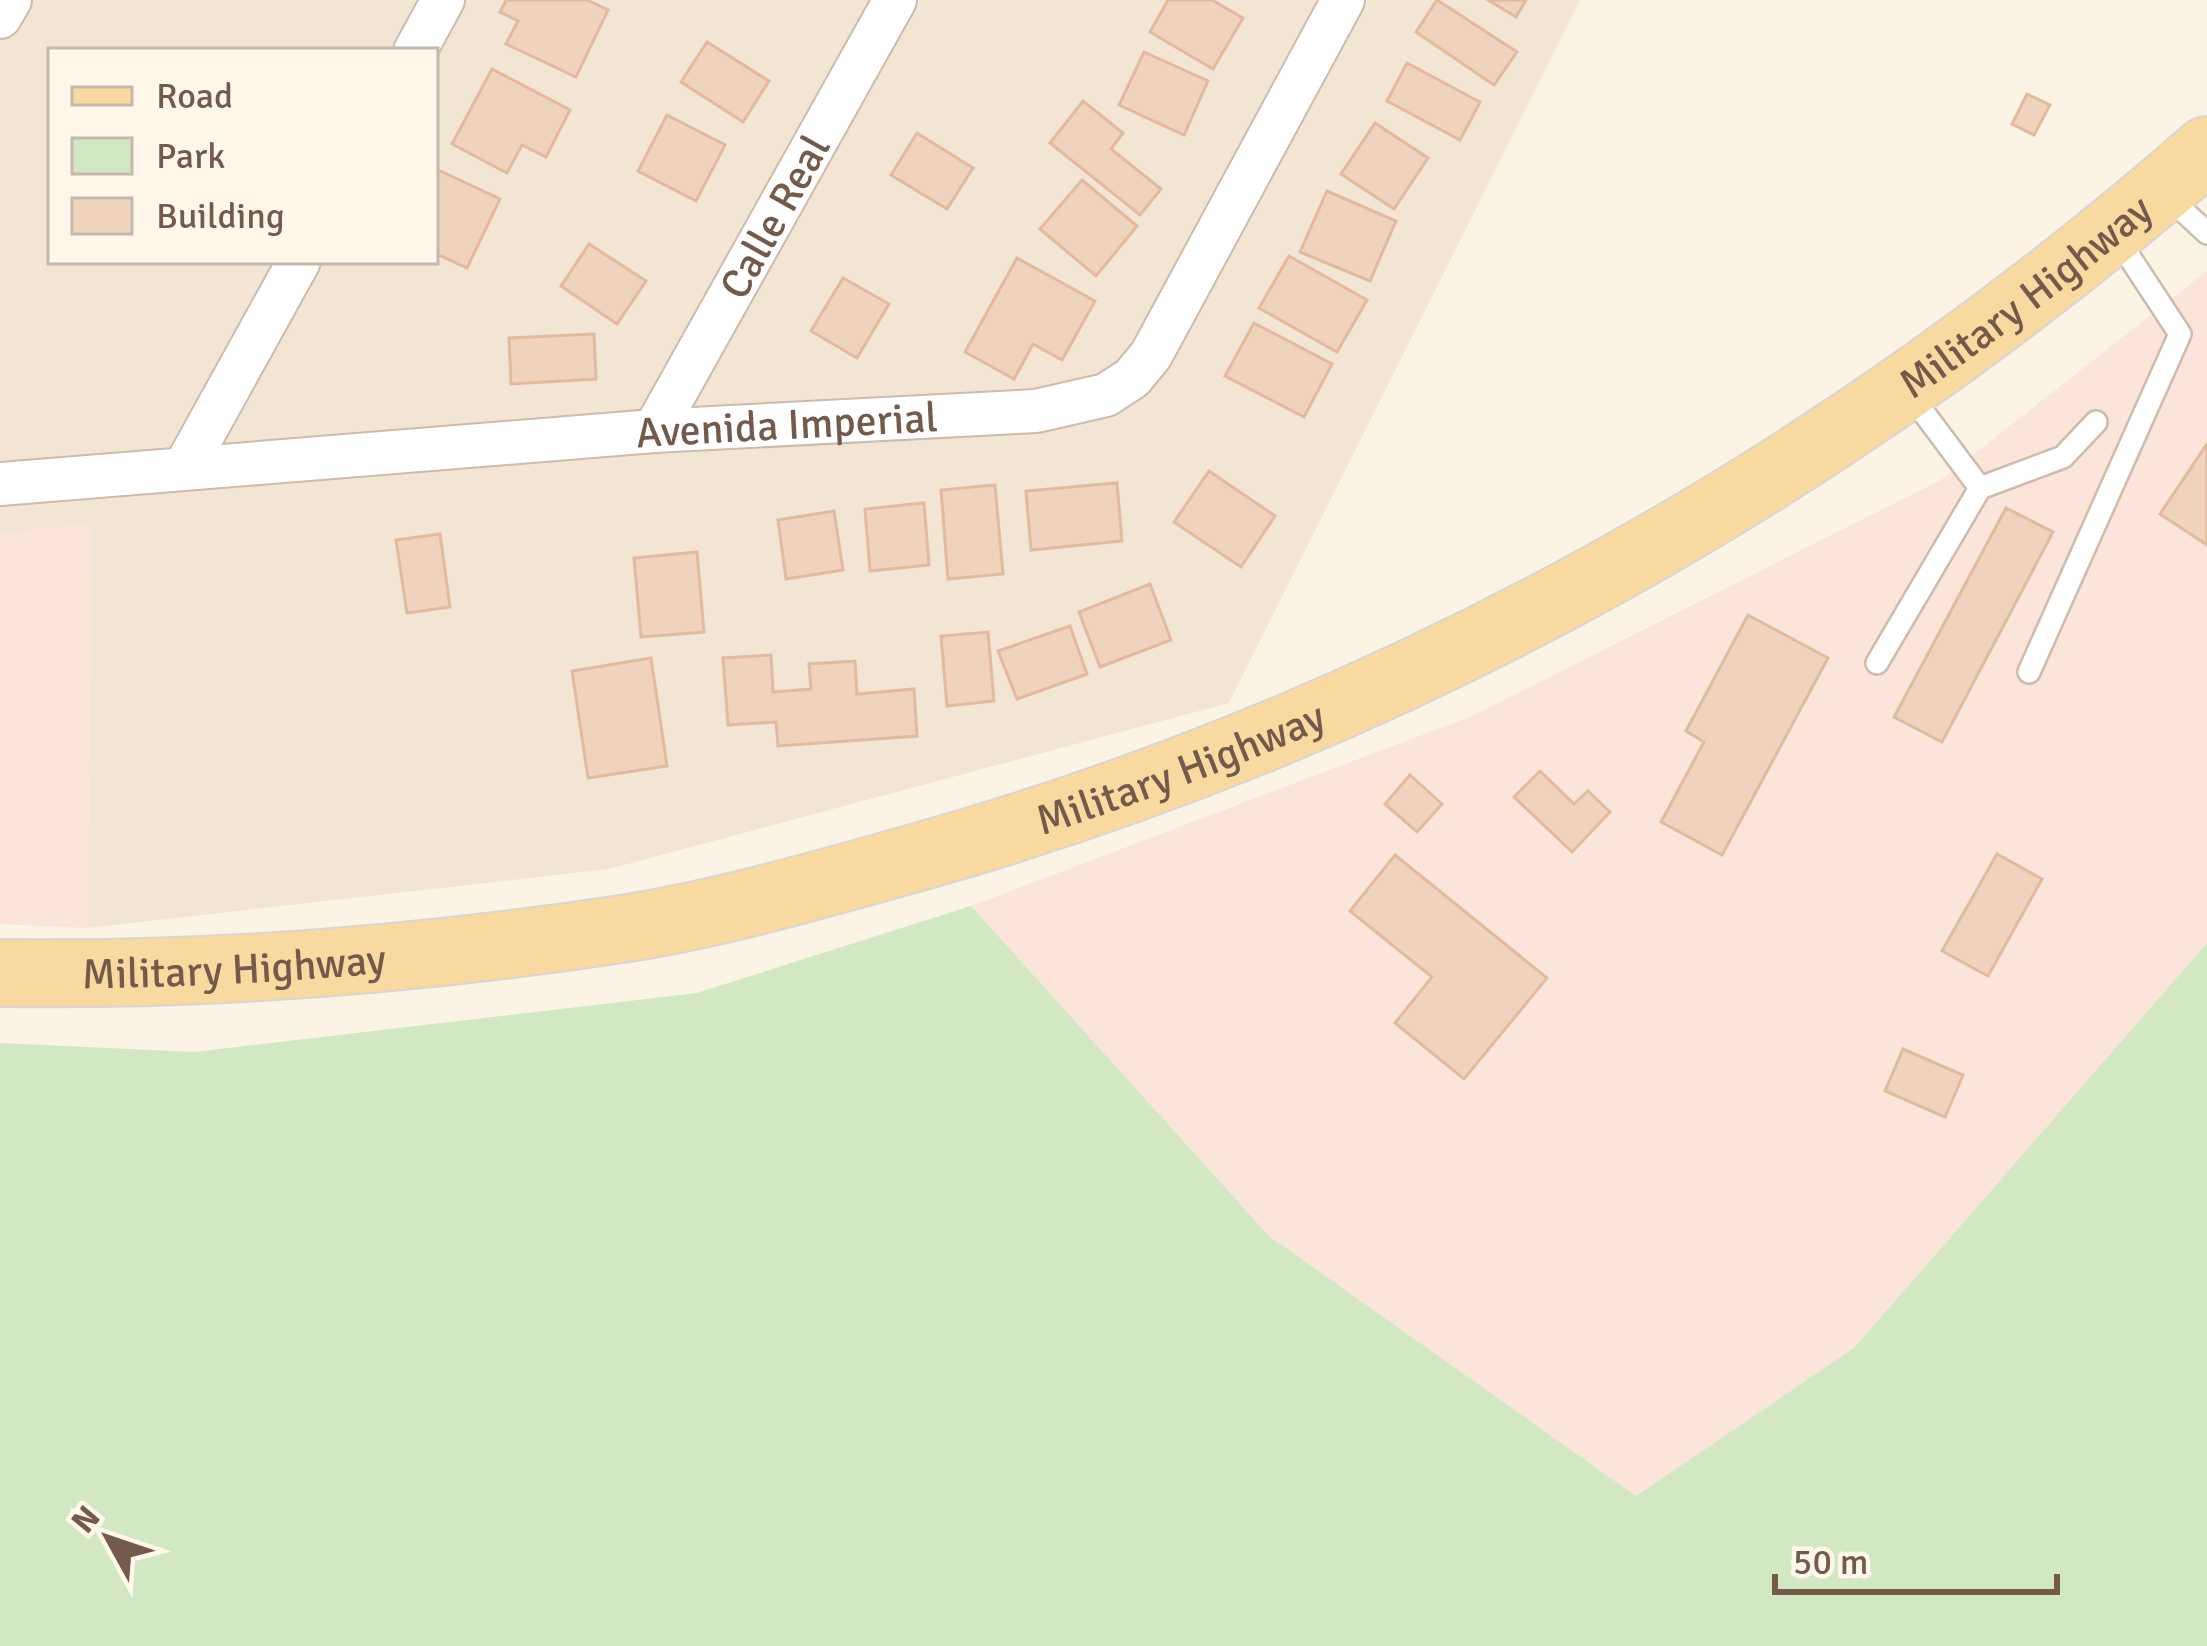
<svg xmlns="http://www.w3.org/2000/svg" width="2207" height="1646" viewBox="0 0 2207 1646" font-family="Signika,sans-serif">
	<style>
		.residential { fill: #f3e5d3; fill-rule: evenodd }
		.commercial { fill: #fbe4d9 }
		.green { fill: #d1e8c3 }
		.building { fill: #f0d3bd; stroke: #e2ba9e; stroke-width: 3 }
		.lines { fill: none; stroke-linecap: round; stroke-linejoin: round }
		.lane-casing { stroke: #cdbbab; stroke-width: 26 }
		.street-casing { stroke: #cdbbab; stroke-width: 46 }
		.primary-casing { stroke: #dbd4d0; stroke-width: 70 }
		.lane { stroke: #fff; stroke-width: 21 }
		.street { stroke: #fff; stroke-width: 42 }
		.primary { stroke: #f8d99f; stroke-width: 66 }
		.labels { text-anchor: middle; stroke-width: 9; stroke-linejoin: round; paint-order: stroke }
		.street-label { font-size: 42px; fill: #735a4b; stroke: #fef7ea }
	</style>
	<rect width="100%" height="100%" fill="#fbf3e4"/>
	<path class="residential" d="M 0,0 L 1580,0 L 1229,703 L 609,869 L 87,928 L 92,525 L 0,533 ZM 51,51 L 435,51 L 435,261 L 51,261 Z"/>
	<g class="commercial">
		<path d="M 2207,271 L 2207,943 L 1854,1348 L 1636,1496 L 1269,1236 L 971,906 L 1472,716 L 1941,480 Z"/>
		<path d="M 92,524 L 87,928 L 0,924 L 0,533 Z"/>
	</g>
	<path class="green" d="M 971,906 L 1269,1236 L 1636,1496 L 1854,1348 L 2207,943 L 2207,1646 L 0,1646 L 0,1043 L 194,1052 L 697,993 Z"/>
	<g class="building">
		<path d="M 506,0 L 587,0 L 608,10 L 576,77 L 506,44 L 518,21 L 500,12 Z"/>
		<path d="M 1168,0 L 1212,0 L 1243,18 L 1213,69 L 1150,32 Z"/>
		<path d="M 1437,0 L 1517,52 L 1494,85 L 1416,32 Z"/>
		<path d="M 1488,0 L 1526,0 L 1516,17 Z"/>
		<path d="M 707,42 L 769,81 L 743,122 L 681,82 Z"/>
		<path d="M 1144,52 L 1208,81 L 1184,135 L 1119,105 Z"/>
		<path d="M 1407,63 L 1480,102 L 1460,140 L 1387,101 Z"/>
		<path d="M 492,69 L 570,110 L 546,157 L 522,145 L 507,173 L 452,144 Z"/>
		<path d="M 2027,94 L 2050,105 L 2034,135 L 2012,124 Z"/>
		<path d="M 1083,101 L 1123,133 L 1111,149 L 1161,189 L 1140,215 L 1050,143 Z"/>
		<path d="M 667,115 L 725,145 L 696,201 L 638,171 Z"/>
		<path d="M 1375,123 L 1428,158 L 1394,209 L 1341,174 Z"/>
		<path d="M 917,133 L 973,168 L 947,209 L 891,175 Z"/>
		<path d="M 436,169 L 500,199 L 467,268 L 435,253 Z"/>
		<path d="M 1082,180 L 1137,226 L 1096,276 L 1040,229 Z"/>
		<path d="M 1327,191 L 1396,221 L 1370,281 L 1300,252 Z"/>
		<path d="M 589,244 L 646,281 L 617,324 L 561,286 Z"/>
		<path d="M 1289,256 L 1367,300 L 1337,352 L 1259,308 Z"/>
		<path d="M 1017,258 L 1095,301 L 1062,360 L 1033,344 L 1014,379 L 965,352 Z"/>
		<path d="M 843,278 L 889,304 L 857,358 L 811,331 Z"/>
		<path d="M 1254,323 L 1332,364 L 1304,417 L 1225,376 Z"/>
		<path d="M 594,334 L 596,379 L 511,384 L 509,338 Z"/>
		<path d="M 2207,444 L 2207,545 L 2160,514 Z"/>
		<path d="M 1209,471 L 1275,516 L 1241,567 L 1174,522 Z"/>
		<path d="M 1117,483 L 1122,541 L 1031,550 L 1026,491 Z"/>
		<path d="M 995,485 L 1003,574 L 948,579 L 941,490 Z"/>
		<path d="M 924,503 L 929,565 L 870,571 L 865,509 Z"/>
		<path d="M 2006,508 L 2053,532 L 1942,742 L 1894,717 Z"/>
		<path d="M 834,511 L 843,570 L 786,579 L 778,520 Z"/>
		<path d="M 440,534 L 450,607 L 407,613 L 396,540 Z"/>
		<path d="M 697,552 L 704,632 L 641,637 L 634,558 Z"/>
		<path d="M 1150,584 L 1171,640 L 1100,667 L 1079,612 Z"/>
		<path d="M 1748,615 L 1828,658 L 1722,855 L 1661,822 L 1704,742 L 1686,731 Z"/>
		<path d="M 1070,626 L 1087,674 L 1017,699 L 998,651 Z"/>
		<path d="M 988,632 L 994,701 L 947,706 L 941,636 Z"/>
		<path d="M 771,655 L 773,692 L 811,689 L 809,664 L 855,661 L 857,694 L 914,689 L 917,736 L 778,746 L 776,722 L 728,725 L 723,658 Z"/>
		<path d="M 651,658 L 667,766 L 588,778 L 572,671 Z"/>
		<path d="M 1540,771 L 1574,804 L 1588,791 L 1610,812 L 1572,852 L 1514,797 Z"/>
		<path d="M 1410,775 L 1442,804 L 1417,832 L 1385,804 Z"/>
		<path d="M 1997,854 L 2042,879 L 1988,976 L 1942,951 Z"/>
		<path d="M 1395,855 L 1547,978 L 1464,1079 L 1395,1023 L 1432,977 L 1350,911 Z"/>
		<path d="M 1903,1049 L 1963,1075 L 1945,1117 L 1885,1091 Z"/>
	</g>
	<g class="lines">
		<defs>
			<g id="lane">
				<path d="M 2166,195 L 2207,233"/>
				<path d="M 1980,488 L 2063,457 L 2096,422"/>
				<path d="M 1877,663 L 1980,488 L 1909,393"/>
				<path d="M 2029,672 L 2180,334 L 2117,238"/>
			</g>
			<g id="street">
				<path d="M 0,17 L 10,0"/>
				<path d="M 415,51 L 443,0"/>
				<path id="s1" d="M 654,431 L 895,0"/>
				<path d="M 184,469 L 299,261"/>
				<path id="s2" d="M 0,484 L 654,431 L 1036,411 L 1106,395 L 1132,378 L 1151,355 L 1343,0"/>
			</g>
			<g id="primary">
				<path id="s3" d="M 0,973 C 211,976 419,960 628,928 C 727,912 825,883 922,856 C 1399,721 1835,476 2207,150"/>
			</g>
		</defs>
		<use href="#lane" class="lane-casing"/>
		<use href="#street" class="street-casing"/>
		<use href="#primary" class="primary-casing"/>
		<use href="#lane" class="lane"/>
		<use href="#street" class="street"/>
		<use href="#primary" class="primary"/>
	</g>
	<g class="labels">
		<g class="street-label">
			<text dy="15" stroke="none"><textPath href="#s1" startOffset="246">Calle Real</textPath></text>
			<text dy="15" stroke="none"><textPath href="#s3" startOffset="2178">Military Highway</textPath></text>
			<text dy="15" stroke="none"><textPath href="#s2" startOffset="789">Avenida Imperial</textPath></text>
			<text dy="15" stroke="none"><textPath href="#s3" startOffset="1206">Military Highway</textPath></text>
			<text dy="15" stroke="none"><textPath href="#s3" startOffset="234">Military Highway</textPath></text>
		</g>
	</g>
	<rect x="48" y="48" width="390" height="216" fill="#fef7ea" stroke="#c6b8aa" stroke-width="3"/>
	<rect x="72" y="87" width="60" height="18" fill="#f8d99f" stroke="#c6b8aa" stroke-width="3"/>
	<text x="156" y="108" font-size="36" fill="#735a4b">Road</text>
	<rect x="72" y="138" width="60" height="36" fill="#d1e8c3" stroke="#c6b8aa" stroke-width="3"/>
	<text x="156" y="168" font-size="36" fill="#735a4b">Park</text>
	<rect x="72" y="198" width="60" height="36" fill="#f0d3bd" stroke="#c6b8aa" stroke-width="3"/>
	<text x="156" y="228" font-size="36" fill="#735a4b">Building</text>
	<g transform="translate(108 1538) rotate(310)" stroke="#fef7ea" stroke-width="9" paint-order="stroke">
	<path d="M0-9L21 45L0 30L-21 45Z" fill="#735a4b"/>
	<text y="-18" font-size="33" font-weight="bold" text-anchor="middle" fill="#735a4b">N</text>
	</g>
	<path d="M1775 1574v18h282v-18" fill="none" stroke="#735a4b" stroke-width="6"/>
	<text x="1793" y="1574" font-size="36" fill="#735a4b" stroke="#fef7ea" stroke-width="9" paint-order="stroke">50 m</text>
</svg>
